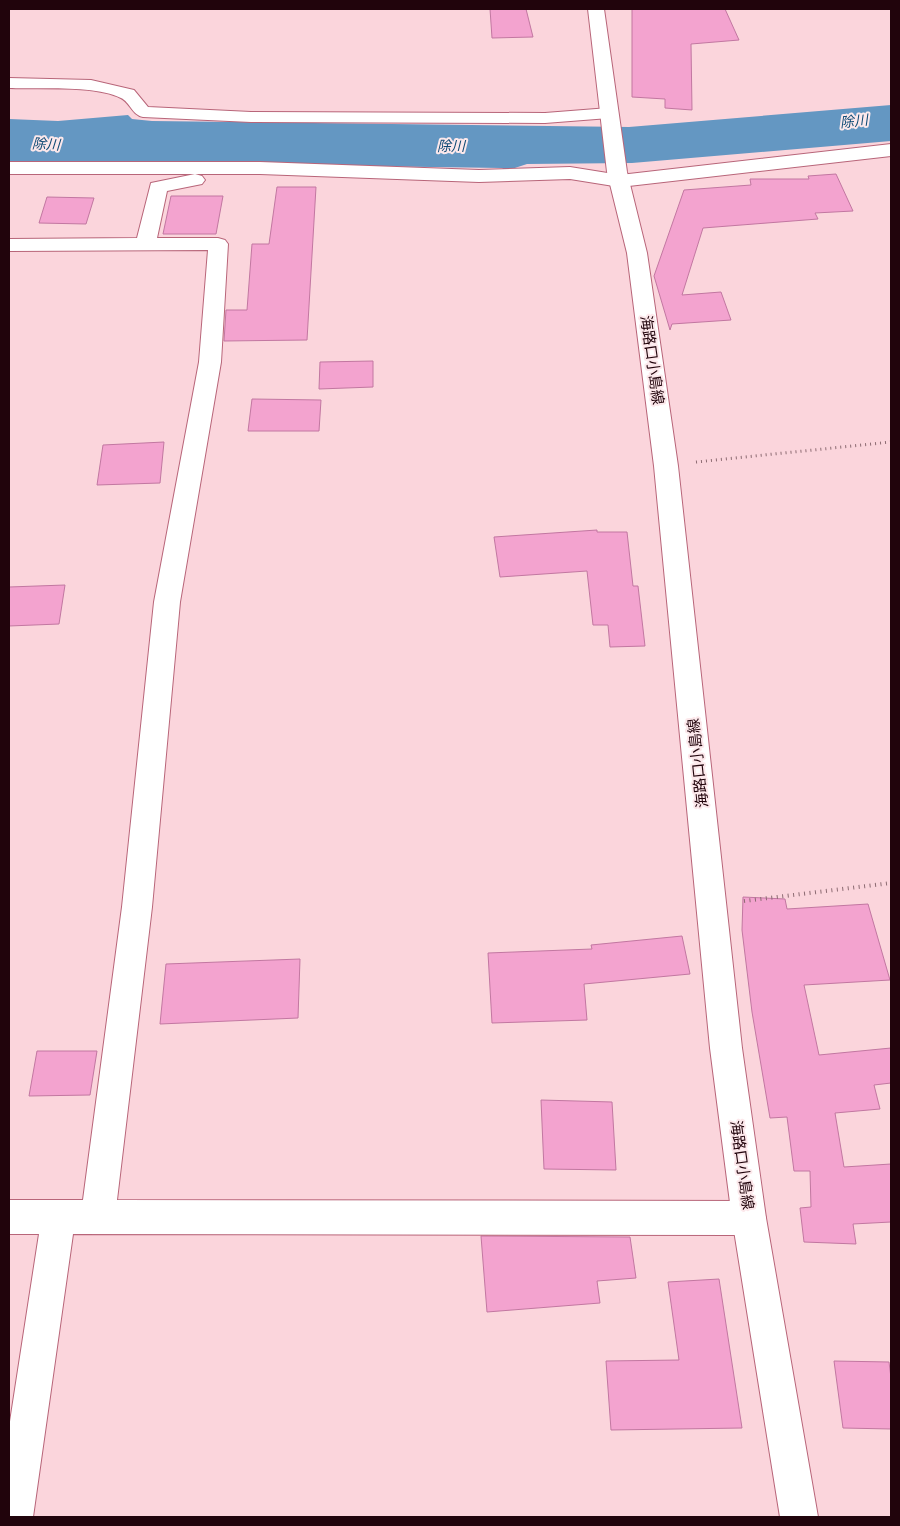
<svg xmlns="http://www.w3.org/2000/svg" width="900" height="1526" viewBox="0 0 900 1526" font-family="'Libre Baskerville','Noto Sans JP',serif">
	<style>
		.water { fill: #6497c2 }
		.building { fill: #f3a3cf; stroke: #c277a1 }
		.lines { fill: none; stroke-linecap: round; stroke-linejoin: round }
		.minor-casing { stroke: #b86579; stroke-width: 2 }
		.major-casing { stroke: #b86579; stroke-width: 2 }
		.path-far1 { stroke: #8c6b72; stroke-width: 3; stroke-dasharray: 1 4; stroke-linecap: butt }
		.path { stroke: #8c6b72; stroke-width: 4; stroke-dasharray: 1 4.5; stroke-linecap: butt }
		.minor { fill: #fff; fill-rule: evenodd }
		.major { fill: #fff; fill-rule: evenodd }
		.labels { text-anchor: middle; stroke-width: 4; stroke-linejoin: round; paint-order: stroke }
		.far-water-label { font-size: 14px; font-style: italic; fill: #0d4974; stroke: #fce8eb }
		.street-label { font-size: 15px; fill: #21040c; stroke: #fce8eb }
	</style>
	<rect width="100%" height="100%" fill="#fbd5dc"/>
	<path class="water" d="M 891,105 L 891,141 L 632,163 L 527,164 L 506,171 L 502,168 L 9,161 L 9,119 L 58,121 L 128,115 L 132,119 L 152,121 L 629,127 Z"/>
	<g class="building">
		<path d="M 490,9 L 526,9 L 533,37 L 492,38 Z"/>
		<path d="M 632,9 L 725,9 L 739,40 L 691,44 L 692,110 L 665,108 L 665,99 L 632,97 Z"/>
		<path d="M 836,174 L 853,211 L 815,213 L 818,219 L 703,228 L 682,295 L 721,292 L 731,320 L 672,324 L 670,330 L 654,276 L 684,190 L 751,185 L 750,179 L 809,179 L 808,176 Z"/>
		<path d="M 277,187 L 316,187 L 307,340 L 224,341 L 226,310 L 247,310 L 252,244 L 269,244 Z"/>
		<path d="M 171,196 L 223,196 L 216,234 L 163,234 Z"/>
		<path d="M 47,197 L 94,198 L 86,224 L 39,223 Z"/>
		<path d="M 373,361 L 373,387 L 319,389 L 320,362 Z"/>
		<path d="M 252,399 L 321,400 L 319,431 L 248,431 Z"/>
		<path d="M 164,442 L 160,483 L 97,485 L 103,445 Z"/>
		<path d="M 597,530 L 597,532 L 627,532 L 633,586 L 638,586 L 645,646 L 610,647 L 608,625 L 593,625 L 587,571 L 500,577 L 494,537 Z"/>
		<path d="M 65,585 L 59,624 L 9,626 L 9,587 Z"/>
		<path d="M 743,897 L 785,899 L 787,909 L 868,904 L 890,980 L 804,985 L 819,1055 L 891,1048 L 891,1083 L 874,1085 L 880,1109 L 835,1113 L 844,1167 L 891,1164 L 891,1222 L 853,1224 L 856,1244 L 804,1242 L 800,1208 L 811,1207 L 810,1171 L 794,1171 L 787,1117 L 770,1118 L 752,1012 L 742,930 Z"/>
		<path d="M 682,936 L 690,974 L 584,984 L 587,1020 L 492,1023 L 488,953 L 592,949 L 591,945 Z"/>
		<path d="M 300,959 L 298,1018 L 160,1024 L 166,964 Z"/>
		<path d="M 37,1051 L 97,1051 L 90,1095 L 29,1096 Z"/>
		<path d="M 541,1100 L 612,1102 L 616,1170 L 544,1169 Z"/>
		<path d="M 481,1236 L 630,1237 L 636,1278 L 597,1281 L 600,1303 L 487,1312 Z"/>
		<path d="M 719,1279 L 742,1428 L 611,1430 L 606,1361 L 679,1360 L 668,1282 Z"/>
		<path d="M 834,1361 L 889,1362 L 891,1378 L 891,1429 L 843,1428 Z"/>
	</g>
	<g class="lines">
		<defs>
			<g id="minor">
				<path d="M 9,78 L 91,80 L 134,90 L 148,107 L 251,112 L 545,113 L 609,108 L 615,109 L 618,113 L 615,117 L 609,118 L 545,123 L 251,122 L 143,117 C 132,115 130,102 121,98 C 96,85 38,89 9,88 Z"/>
				<path d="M 891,144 L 891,156 L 620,187 L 570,179 L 479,182 L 260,174 L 9,174 L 9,162 L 260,162 L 479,170 L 570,167 L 620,175 Z"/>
				<path d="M 195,174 L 202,176 L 205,180 L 202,184 L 167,191 L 157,238 L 218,238 L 225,240 L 228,244 L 221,362 L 180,602 L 152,907 L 117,1200 L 749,1201 L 761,1206 L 766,1218 L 761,1230 L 749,1235 L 73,1234 L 33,1517 L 9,1517 L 9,1428 L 39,1234 L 9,1234 L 9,1200 L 83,1200 L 122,907 L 154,602 L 199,362 L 208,250 L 9,251 L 9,239 L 137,238 L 151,183 Z"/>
			</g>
			<path id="major" d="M 588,9 L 604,9 L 627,172 L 647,253 L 678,466 L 742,1048 L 766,1218 L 818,1517 L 780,1517 L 732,1218 L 710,1048 L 654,466 L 627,253 L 607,172 Z"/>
		</defs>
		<use href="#minor" class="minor-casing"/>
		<use href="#major" class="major-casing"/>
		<path class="path-far1" d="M 696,462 L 891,442"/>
		<path class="path" d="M 744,901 L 891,883"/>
		<use href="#minor" class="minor"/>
		<use href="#major" class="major"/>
	</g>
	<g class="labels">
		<g class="far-water-label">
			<text transform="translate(854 121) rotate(-6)" y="5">除川</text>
			<text transform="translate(46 144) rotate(3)" y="5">除川</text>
			<text x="451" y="151">除川</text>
		</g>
		<g class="street-label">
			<text transform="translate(652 360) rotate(82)" y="5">海路口小島線</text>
			<text transform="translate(698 763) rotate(-96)" y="5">海路口小島線</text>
			<text transform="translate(742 1165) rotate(82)" y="5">海路口小島線</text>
		</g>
	</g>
	<rect width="900" height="1526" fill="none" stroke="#21040c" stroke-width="20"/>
</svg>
